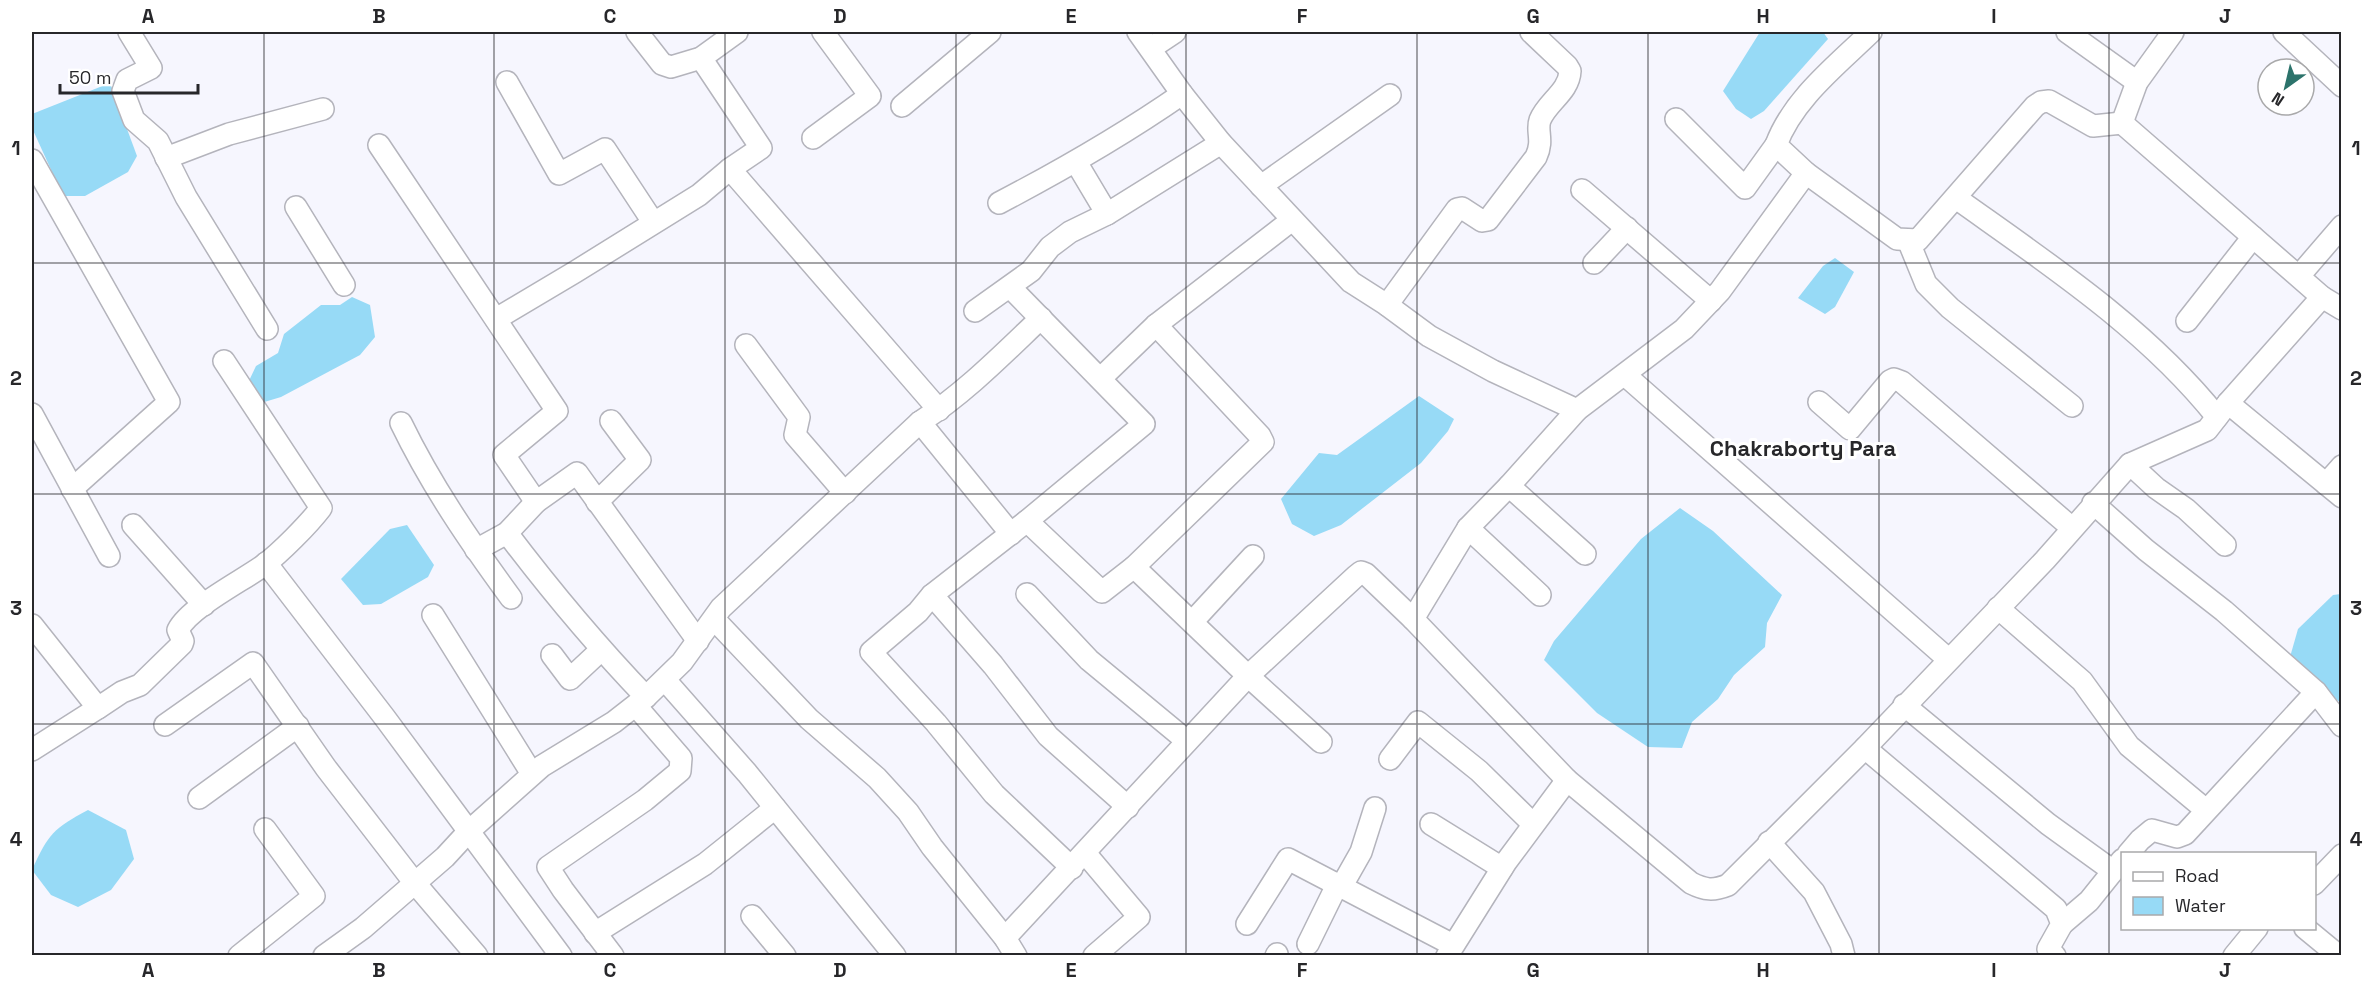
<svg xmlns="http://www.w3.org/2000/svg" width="2373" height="987" viewBox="0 0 2373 987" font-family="'Space Grotesk',sans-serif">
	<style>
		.water { fill: #97daf6 }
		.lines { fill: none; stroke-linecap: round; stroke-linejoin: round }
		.minor-casing { stroke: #b4b4bc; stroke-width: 24 }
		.minor { stroke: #fff; stroke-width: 21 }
		.grid { fill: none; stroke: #27272a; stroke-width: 1.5; stroke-opacity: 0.55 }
		.labels { text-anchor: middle; stroke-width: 6; stroke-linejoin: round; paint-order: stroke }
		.neighbourhood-label { font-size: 22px; font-weight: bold; fill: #27272a; stroke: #fff }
		.neatline { fill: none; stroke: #27272a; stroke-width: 2 }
		.grid-label { font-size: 20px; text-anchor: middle; font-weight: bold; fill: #27272a }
	</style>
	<rect width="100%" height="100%" fill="#f6f6fe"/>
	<g class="water">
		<path d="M 1760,32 L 1823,32 L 1828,39 L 1764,111 L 1751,119 L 1736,109 L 1723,91 Z"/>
		<path d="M 110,83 L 137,156 L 128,172 L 85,196 L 63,196 L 32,128 L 32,114 Z"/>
		<path d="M 1835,258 L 1854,272 L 1835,307 L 1825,314 L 1798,298 L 1823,266 Z"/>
		<path d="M 352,297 L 370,305 L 375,337 L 360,355 L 281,397 L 261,403 L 247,385 L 256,366 L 278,353 L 284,334 L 321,305 L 340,305 Z"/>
		<path d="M 1419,396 L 1454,419 L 1448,431 L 1421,463 L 1341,525 L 1314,536 L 1292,524 L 1281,499 L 1319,453 L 1337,455 Z"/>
		<path d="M 1680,508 L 1713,531 L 1782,595 L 1767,623 L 1765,647 L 1734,675 L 1718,699 L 1692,722 L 1682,748 L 1648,747 L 1597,713 L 1544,660 L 1554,641 L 1641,539 Z"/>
		<path d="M 407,525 L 434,565 L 428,577 L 381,604 L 363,605 L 341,579 L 390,529 Z"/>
		<path d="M 2341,594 L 2341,703 L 2312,682 L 2290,657 L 2298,629 L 2333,595 Z"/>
		<path d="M 88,810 L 126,830 L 134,859 L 111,890 L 78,907 L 51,895 L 32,870 C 48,834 54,828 88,810 Z"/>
	</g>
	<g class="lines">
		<defs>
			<g id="minor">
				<path d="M 129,32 L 151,68 L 127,80 L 123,91 L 134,120 L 158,141 L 186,197 L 267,329"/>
				<path d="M 637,32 L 662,64 L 671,67 L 701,58 L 737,32"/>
				<path d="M 1138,32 L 1182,94 L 1221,143 L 1351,282 L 1387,305 L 1429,336 L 1493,371 L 1577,410"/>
				<path d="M 2067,32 L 2137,82"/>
				<path d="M 2284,32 L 2342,86"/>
				<path d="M 1151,48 L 1175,32"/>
				<path d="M 701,58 L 761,148 L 730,169 L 939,410"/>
				<path d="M 507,82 L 559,174 L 605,149 L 653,222"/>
				<path d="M 902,106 L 990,32"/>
				<path d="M 1676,119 L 1745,188 L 1776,145"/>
				<path d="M 2122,123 L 2137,82 L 2173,32"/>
				<path d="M 813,138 L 870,96 L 823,32"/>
				<path d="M 379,145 L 557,411 L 504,455 L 536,502"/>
				<path d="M 166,158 L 229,134 L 323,109"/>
				<path d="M 32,160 L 169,402 L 72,489"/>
				<path d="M 1076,162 L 1107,214"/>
				<path d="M 1806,173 L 1776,145 C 1793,99 1837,65 1871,32"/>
				<path d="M 1261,186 L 1390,95"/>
				<path d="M 1582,190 L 1711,301"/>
				<path d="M 1956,198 C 2047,263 2146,328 2217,417"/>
				<path d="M 999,203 C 1062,170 1123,135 1182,94"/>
				<path d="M 296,207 L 344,285"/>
				<path d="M 1908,240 L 1926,284 L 1950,308 L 2072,406"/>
				<path d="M 1594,263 L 1627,228"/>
				<path d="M 2299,276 L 2342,226"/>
				<path d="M 1010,287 L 1144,424 L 1027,521 L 932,595 L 918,612 L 871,652 L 936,723 L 994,794 L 1072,868"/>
				<path d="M 1387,305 L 1457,209 L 1462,208 L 1482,221 L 1488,220 L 1536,157 C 1544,140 1536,131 1540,120 C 1547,102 1569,92 1570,71 L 1567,66 L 1531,32"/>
				<path d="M 975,311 L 1031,271 L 1050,247 L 1070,232 L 1107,214 L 1221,143"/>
				<path d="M 496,319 L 575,272 L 699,195 L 730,169"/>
				<path d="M 2187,321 L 2253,237"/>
				<path d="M 746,345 L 799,417 L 795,435 L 845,493"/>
				<path d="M 1625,375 L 1948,659"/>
				<path d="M 1101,378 L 1156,325 L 1292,220"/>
				<path d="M 1819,402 L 1850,429 L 1890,381 L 1894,379 L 1902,382 L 2072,528"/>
				<path d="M 2228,403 L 2342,497"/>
				<path d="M 32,414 L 109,556"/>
				<path d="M 920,422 L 1011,534"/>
				<path d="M 401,423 C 431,485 470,542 511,598"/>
				<path d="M 2130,464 L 2156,488 L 2186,509 L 2225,545"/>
				<path d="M 2326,484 L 2342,466"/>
				<path d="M 1509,486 L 1585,554"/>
				<path d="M 597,502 L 640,460 L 611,421"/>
				<path d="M 2093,503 L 2146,550 L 2224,611 L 2316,692 L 2342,726"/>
				<path d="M 1027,521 L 1102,592 L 1134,567 L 1263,442 L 1260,436 L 1156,325"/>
				<path d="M 133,525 L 204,605"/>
				<path d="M 1468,528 L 1540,595"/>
				<path d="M 507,533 C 551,591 596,645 646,697"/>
				<path d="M 476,550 L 507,533 L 536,502 L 577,473 L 698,641"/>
				<path d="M 266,563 L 385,718 L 561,956"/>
				<path d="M 1134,567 L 1248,676 L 1321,742"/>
				<path d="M 1027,594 L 1089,660 L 1187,741"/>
				<path d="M 932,595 L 993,665 L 1048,736 L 1128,807"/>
				<path d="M 1998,608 L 2082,681 L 2129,746 L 2206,810"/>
				<path d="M 433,615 L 532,774"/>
				<path d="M 714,619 L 809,719 L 877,778 L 908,812 L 932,847 L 1005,938 L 1016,956"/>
				<path d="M 1193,621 L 1253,556"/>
				<path d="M 32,625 L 98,708 L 122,692 L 140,685 L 182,644 L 183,641 L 178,630 C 190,607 242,581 264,565 C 280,553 308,525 321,508 L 224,361"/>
				<path d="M 552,655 L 570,679 L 601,650"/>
				<path d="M 665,680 L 747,773 L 895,956"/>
				<path d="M 1904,705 L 2048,824 L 2113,871"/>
				<path d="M 165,725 L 253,663 L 326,768 L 414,882 L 477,956"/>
				<path d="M 1865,748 L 2056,909 L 2062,924 L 2048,949 L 2055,956"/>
				<path d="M 32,750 L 98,708"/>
				<path d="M 1390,759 L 1418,722 L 1479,771 L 1533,824"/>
				<path d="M 1567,780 L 1413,619 L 1468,528 L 1509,486 L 1577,410 L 1684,329 L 1720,291 L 1806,173 L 1897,239 L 1918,240 L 2035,106 L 2041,102 L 2049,101 L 2093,126 L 2122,123 L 2322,297"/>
				<path d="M 199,798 L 298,726"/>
				<path d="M 1431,824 L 1502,868"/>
				<path d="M 1769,842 L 1814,892 L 1841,944 L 1844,956"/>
				<path d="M 1085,853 L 1139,917 L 1094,956"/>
				<path d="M 2128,854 L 2140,840 L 2152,830 L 2177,837 L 2185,834 L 2316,692"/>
				<path d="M 2314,884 L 2342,855"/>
				<path d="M 752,916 L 785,956"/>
				<path d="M 1247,924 L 1288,859 L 1453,945"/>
				<path d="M 2062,924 L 2089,901 L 2122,860"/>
				<path d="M 2305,928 L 2339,956"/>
				<path d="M 595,933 L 705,864 L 775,808"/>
				<path d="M 1005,938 L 1248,676 L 1356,576 L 1361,572 L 1366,574 L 1413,619"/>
				<path d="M 1308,944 L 1338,883 L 1344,882 L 1361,852 L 1375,808"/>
				<path d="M 239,956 L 314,896 L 265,829"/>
				<path d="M 324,956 L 363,928 L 445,857 L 469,831 L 542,766 L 614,722 L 646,697 L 682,662 L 721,608 L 920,422 C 965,393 1003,354 1041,318"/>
				<path d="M 613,956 L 563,890 L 548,867 L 645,800 L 680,771 L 681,758 L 636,706"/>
				<path d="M 1276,956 L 1277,954"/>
				<path d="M 1447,956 L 1506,862 L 1567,780 L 1691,883 C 1705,890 1713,891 1728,885 L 1865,748 L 2045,560 L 2130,464 L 2207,430 L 2228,403 L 2322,297 L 2342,309"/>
				<path d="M 2234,956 L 2257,928"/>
			</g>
		</defs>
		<use href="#minor" class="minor-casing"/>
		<use href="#minor" class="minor"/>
	</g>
	<path class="grid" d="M 264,32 L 264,956M 494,32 L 494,956M 725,32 L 725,956M 956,32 L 956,956M 1186,32 L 1186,956M 1417,32 L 1417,956M 1648,32 L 1648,956M 1879,32 L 1879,956M 2109,32 L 2109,956M 32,263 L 2342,263M 32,494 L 2342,494M 32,724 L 2342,724"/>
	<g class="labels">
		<g class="neighbourhood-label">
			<text x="1803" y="456">Chakraborty Para</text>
		</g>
	</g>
	<rect width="2373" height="987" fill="none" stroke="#ffffff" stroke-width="66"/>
	<rect x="2121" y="852" width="195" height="78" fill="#ffffff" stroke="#a9a9aa" stroke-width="1.5"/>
	<rect x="2133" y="872" width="30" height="9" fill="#ffffff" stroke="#a9a9aa" stroke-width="1.5"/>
	<text x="2175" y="882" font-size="18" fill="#27272a">Road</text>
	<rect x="2133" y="897" width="30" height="18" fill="#97daf6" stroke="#a9a9aa" stroke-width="1.5"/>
	<text x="2175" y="912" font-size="18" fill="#27272a">Water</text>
	<g transform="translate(2286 87) rotate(214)"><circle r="28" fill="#ffffff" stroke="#a9a9aa" stroke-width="1.5"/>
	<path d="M0-4.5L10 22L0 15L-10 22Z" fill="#2c736b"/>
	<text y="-9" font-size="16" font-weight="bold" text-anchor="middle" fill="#27272a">N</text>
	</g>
	<path d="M60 84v9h138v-9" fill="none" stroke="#27272a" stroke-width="3"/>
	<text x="69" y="84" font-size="18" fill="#27272a" stroke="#ffffff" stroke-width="4.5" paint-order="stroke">50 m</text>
	<rect x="33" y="33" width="2307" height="921" class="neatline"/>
	<g class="grid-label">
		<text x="148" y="23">A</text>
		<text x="379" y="23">B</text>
		<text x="610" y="23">C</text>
		<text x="840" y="23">D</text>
		<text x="1071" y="23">E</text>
		<text x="1302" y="23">F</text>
		<text x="1533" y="23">G</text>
		<text x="1763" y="23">H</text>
		<text x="1994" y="23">I</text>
		<text x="2225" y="23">J</text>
		<text x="16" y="155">1</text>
		<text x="2356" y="155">1</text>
		<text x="16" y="385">2</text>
		<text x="2356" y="385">2</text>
		<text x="16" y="615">3</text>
		<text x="2356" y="615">3</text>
		<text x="16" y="846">4</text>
		<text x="2356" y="846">4</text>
		<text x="148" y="977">A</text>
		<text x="379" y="977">B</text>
		<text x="610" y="977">C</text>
		<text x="840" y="977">D</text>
		<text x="1071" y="977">E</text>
		<text x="1302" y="977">F</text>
		<text x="1533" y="977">G</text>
		<text x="1763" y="977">H</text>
		<text x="1994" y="977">I</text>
		<text x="2225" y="977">J</text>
	</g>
</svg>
